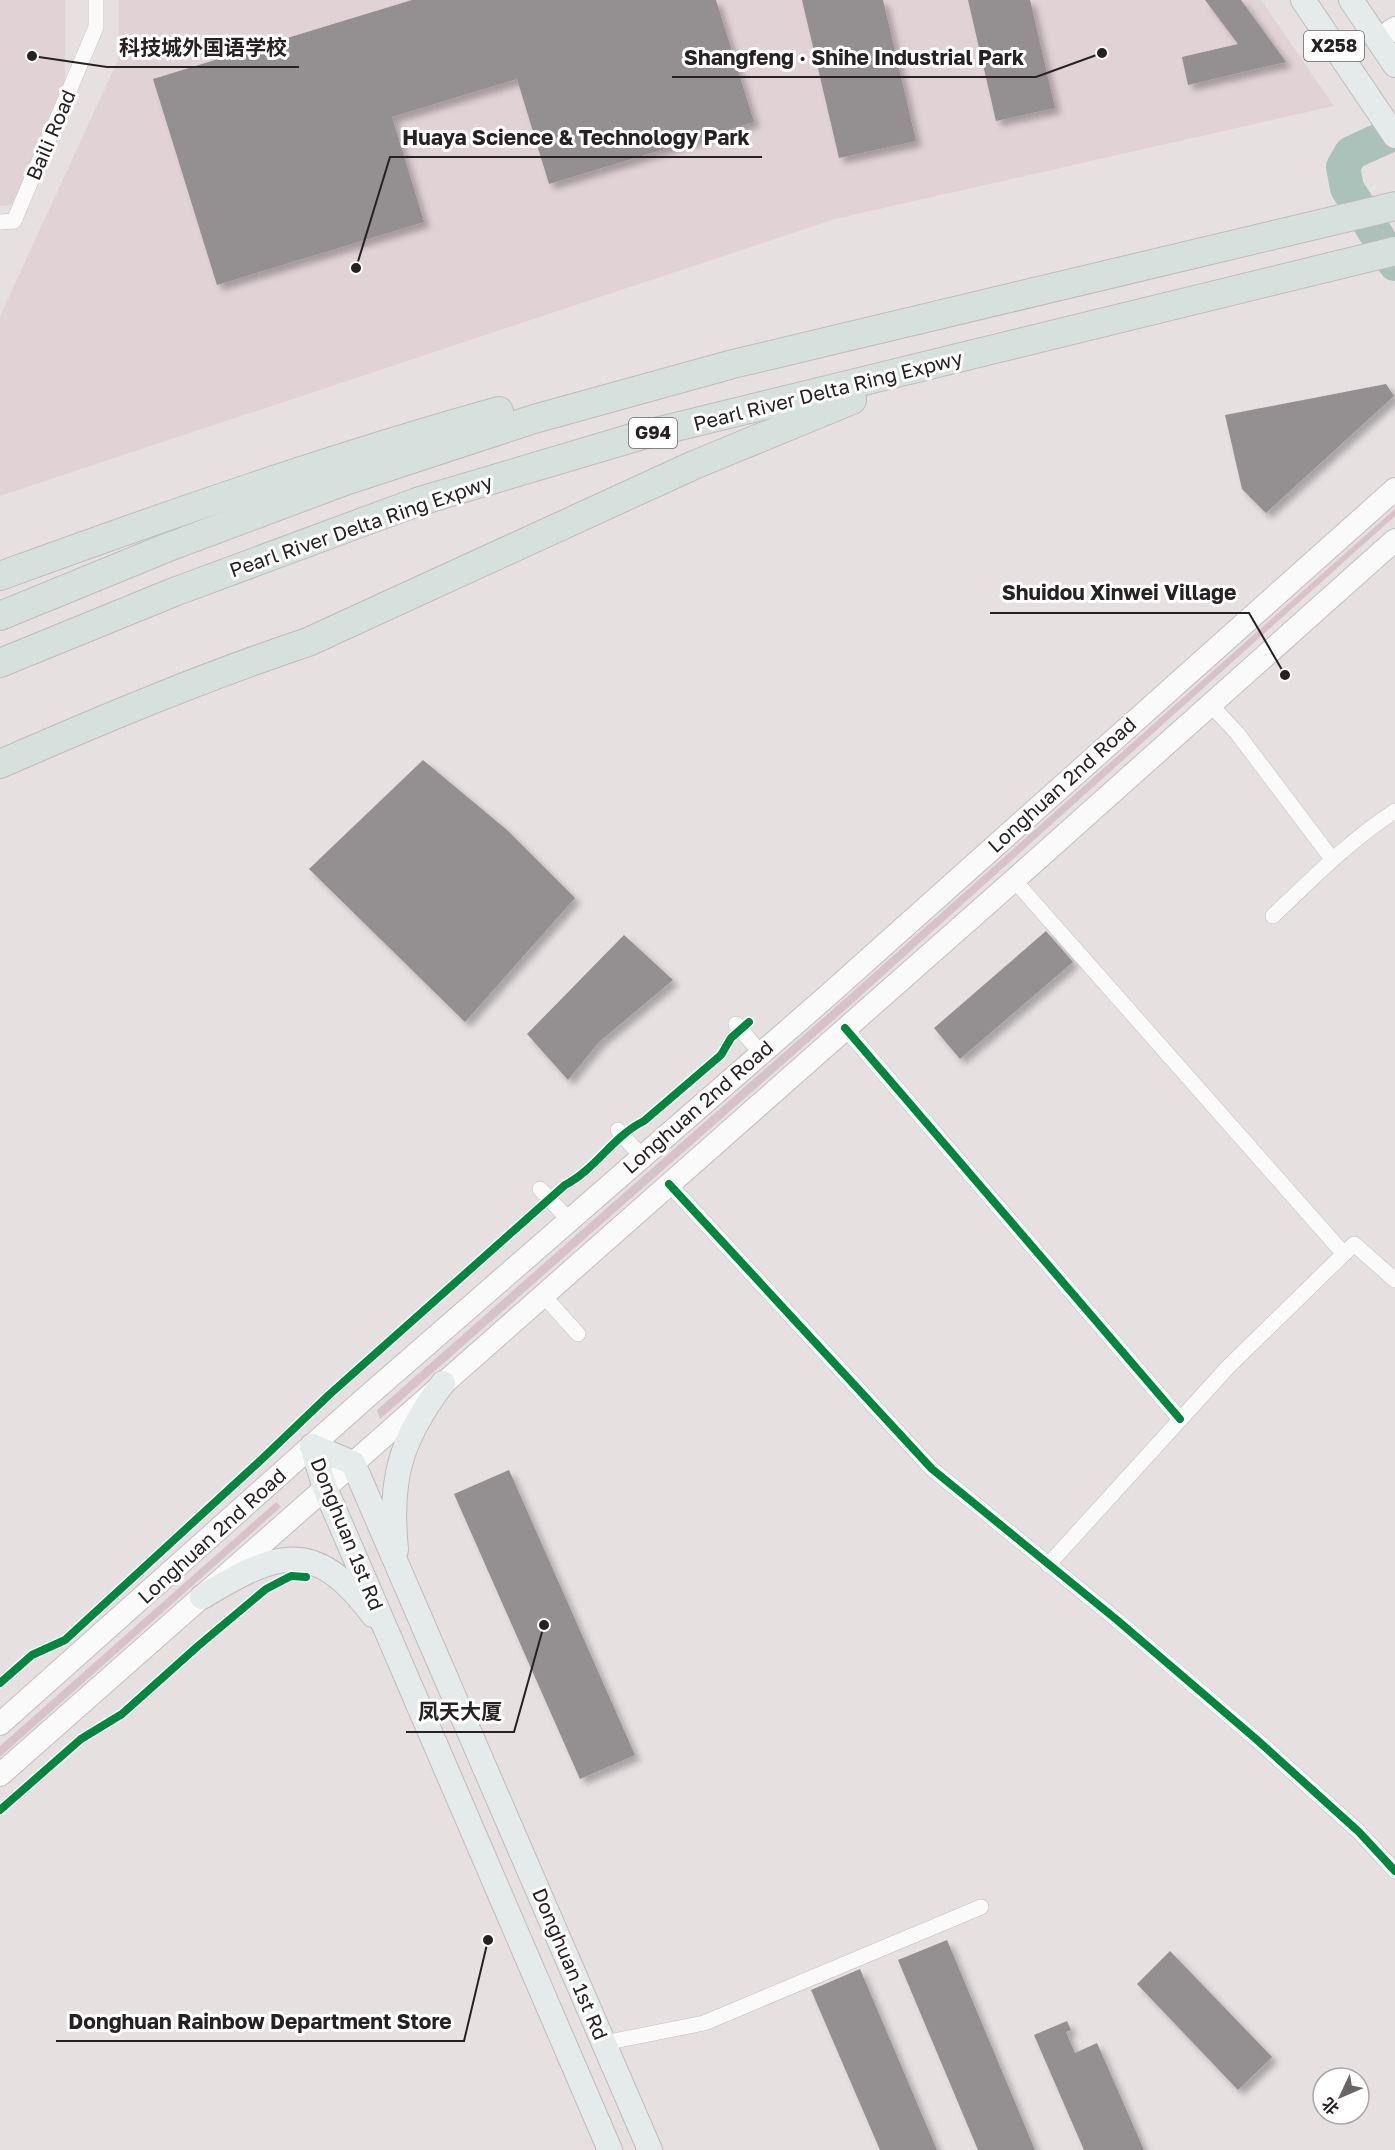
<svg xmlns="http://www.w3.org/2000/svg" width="1395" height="2150" viewBox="0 0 1395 2150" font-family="'Golos Text','Noto Sans SC',sans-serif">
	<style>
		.built { fill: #e1d2d6 }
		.green { fill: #d6c3c9 }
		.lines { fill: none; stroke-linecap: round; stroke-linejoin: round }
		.river { stroke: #abc2bb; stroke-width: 34 }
		.building { fill: #948f90; filter: url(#shadow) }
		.street-casing { stroke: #c3bebf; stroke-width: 16 }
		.secondary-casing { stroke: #c3bebf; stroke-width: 24 }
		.primary-casing { stroke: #bebbbc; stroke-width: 26 }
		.highway-casing { stroke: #bebbbc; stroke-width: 30 }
		.street { stroke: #fbfafa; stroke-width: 15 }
		.secondary { stroke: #fbfafa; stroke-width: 22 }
		.primary { stroke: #e5ebea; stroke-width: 24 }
		.highway { stroke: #d6e1de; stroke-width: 28 }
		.cycleway-casing { stroke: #fff; stroke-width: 11 }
		.cycleway { stroke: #00873e; stroke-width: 8 }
		.labels { text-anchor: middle; stroke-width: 6; stroke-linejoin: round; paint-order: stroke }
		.shield { fill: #fff; stroke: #676465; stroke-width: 1.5 }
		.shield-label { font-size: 18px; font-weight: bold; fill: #262123 }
		.street-label { font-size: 20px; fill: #262123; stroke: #fff }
		.leader { fill: none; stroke: #262123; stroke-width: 2 }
		.callout-dot { fill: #262123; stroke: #fff; stroke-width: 2 }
		.callout-label { font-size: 21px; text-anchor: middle; font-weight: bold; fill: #262123; stroke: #fff; stroke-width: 6; stroke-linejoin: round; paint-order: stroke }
	</style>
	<defs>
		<filter id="shadow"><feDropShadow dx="5.5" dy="5.5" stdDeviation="3" flood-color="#0004"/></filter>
	</defs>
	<rect width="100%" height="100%" fill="#e6e0e1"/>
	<g class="built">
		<path d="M 0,0 L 65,0 L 65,112 L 11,205 L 0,206 Z"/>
		<path d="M 119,0 L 1261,0 L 1334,106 L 835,219 L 0,496 L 0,316 L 118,60 Z"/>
	</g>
	<g class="green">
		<path d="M 1395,509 L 1395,516 L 836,1018 L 380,1419 L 377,1410 L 830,1012 Z"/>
		<path d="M 276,1502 L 281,1507 L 0,1757 L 0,1746 Z"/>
	</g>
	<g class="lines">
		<path class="river" d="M 1395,133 L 1351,153 L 1343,167 L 1347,188 L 1395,264"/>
	</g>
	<g class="building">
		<path d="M 412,0 L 716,0 L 754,122 L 549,184 L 517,79 L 392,117 L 424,222 L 217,285 L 153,79 Z"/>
		<path d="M 802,0 L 883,0 L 916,141 L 839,158 Z"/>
		<path d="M 968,0 L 1030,0 L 1055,108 L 996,121 Z"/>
		<path d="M 1205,0 L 1241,0 L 1286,62 L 1188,85 L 1182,57 L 1238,44 Z"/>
		<path d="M 1386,384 L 1394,396 L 1266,513 L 1242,489 L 1225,415 Z"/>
		<path d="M 423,760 L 507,830 L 575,898 L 465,1022 L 309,869 Z"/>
		<path d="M 1046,931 L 1073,962 L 960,1059 L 934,1028 Z"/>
		<path d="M 624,935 L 673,980 L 599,1042 L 568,1080 L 527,1034 Z"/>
		<path d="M 509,1470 L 635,1755 L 580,1779 L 454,1494 Z"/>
		<path d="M 947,1940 L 1035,2150 L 978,2150 L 898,1960 Z"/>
		<path d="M 1170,1951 L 1272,2057 L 1238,2090 L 1137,1984 Z"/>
		<path d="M 860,1969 L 937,2150 L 880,2150 L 811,1990 Z"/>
		<path d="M 1067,2021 L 1071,2030 L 1066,2032 L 1075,2053 L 1097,2043 L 1144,2150 L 1084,2150 L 1034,2035 Z"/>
	</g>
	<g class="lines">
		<defs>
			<g id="street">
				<path d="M 0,222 L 14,221 L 96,27 L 96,0"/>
				<path d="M 1211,705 L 1237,733 L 1332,859"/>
				<path d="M 1014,880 L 1344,1254"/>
				<path d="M 1273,916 C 1312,879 1350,840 1395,811"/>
				<path d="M 736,1024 L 760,1052"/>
				<path d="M 845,1028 L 1180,1419"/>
				<path d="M 618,1130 L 642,1157"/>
				<path d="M 669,1184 L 932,1469 L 1117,1620 L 1256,1739 L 1359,1832 L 1395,1871"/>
				<path d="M 540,1189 L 570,1221"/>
				<path d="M 543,1295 L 578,1334"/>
				<path d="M 1048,1565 L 1228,1367 L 1354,1244 L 1395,1280"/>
				<path d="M 604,2043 L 704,2023 L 981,1907"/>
			</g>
			<g id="secondary">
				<path d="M 1378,40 L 1395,28"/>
				<path d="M 0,1724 L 362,1401 L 826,997 L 1395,489"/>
				<path d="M 0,1775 L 1014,880 L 1395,540"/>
			</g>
			<g id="primary">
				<path d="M 1303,0 L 1395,136"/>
				<path d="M 1351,0 L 1395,65"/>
				<path d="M 312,1446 L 353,1463 L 650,2150"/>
				<path d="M 312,1446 L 325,1488 L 610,2150"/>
				<path d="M 396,1550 C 389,1479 400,1440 443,1383"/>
				<path d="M 202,1597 C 277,1552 314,1536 373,1615"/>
			</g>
			<g id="highway">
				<path d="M 0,576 C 165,516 330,458 499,411"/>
				<path d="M 0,616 L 166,548 L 345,481 L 534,419 L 733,364 L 1395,206"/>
				<path d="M 0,663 L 174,592 L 417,502 L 639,436 L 1395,251"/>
				<path d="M 0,764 C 101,720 203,677 308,642 L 694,465 L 852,400"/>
			</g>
		</defs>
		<use href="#street" class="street-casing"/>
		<use href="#secondary" class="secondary-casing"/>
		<use href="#primary" class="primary-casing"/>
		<use href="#highway" class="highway-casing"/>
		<use href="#street" class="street"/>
		<use href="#secondary" class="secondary"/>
		<use href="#primary" class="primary"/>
		<use href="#highway" class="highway"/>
		<defs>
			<g id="cycleway">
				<path d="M 845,1028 L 1180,1419"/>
				<path d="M 669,1184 L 932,1469 L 1117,1620 L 1256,1739 L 1359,1832 L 1395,1871"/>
				<path d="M 0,1683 L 32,1655 L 65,1640 L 262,1459 L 330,1394 L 565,1185 C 596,1169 613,1136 644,1121 L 721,1055 L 731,1038 L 749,1022"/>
				<path d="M 0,1810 L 81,1739 L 122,1714 L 198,1646 L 266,1589 L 291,1576 L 306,1577"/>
			</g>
		</defs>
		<use href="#cycleway" class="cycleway-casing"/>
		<use href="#cycleway" class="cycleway"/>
	</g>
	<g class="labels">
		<g class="shield">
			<rect x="1304" y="31" width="60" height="30" rx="4.5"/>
			<rect x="629" y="418" width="48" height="30" rx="4.5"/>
		</g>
		<g class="shield-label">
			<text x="1334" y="52">X258</text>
			<text x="653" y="439">G94</text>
		</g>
		<g class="street-label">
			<text transform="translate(51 135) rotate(-67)" y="7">Baili Road</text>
			<text transform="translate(828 391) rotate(-14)" y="7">Pearl River Delta Ring Expwy</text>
			<text transform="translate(361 526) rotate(-19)" y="7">Pearl River Delta Ring Expwy</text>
			<text transform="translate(1062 785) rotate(-42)" y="7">Longhuan 2nd Road</text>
			<text transform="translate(698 1107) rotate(-41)" y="7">Longhuan 2nd Road</text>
			<text transform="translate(347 1534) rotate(68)" y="7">Donghuan 1st Rd</text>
			<text transform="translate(212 1536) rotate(-42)" y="7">Longhuan 2nd Road</text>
			<text transform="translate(570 1964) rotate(67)" y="7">Donghuan 1st Rd</text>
		</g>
	</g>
	<path class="leader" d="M32 56L107 67H299M1102 53L1036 77H672M356 268L390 157H762M1285 675L1249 613H990M544 1625L514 1732H406M488 1940L464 2041H56"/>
	<g class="callout-dot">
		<circle cx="32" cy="56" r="6"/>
		<circle cx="1102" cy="53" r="6"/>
		<circle cx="356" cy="268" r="6"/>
		<circle cx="1285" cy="675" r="6"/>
		<circle cx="544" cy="1625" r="6"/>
		<circle cx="488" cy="1940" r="6"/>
	</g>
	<g class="callout-label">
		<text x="203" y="55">科技城外国语学校</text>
		<text x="854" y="65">Shangfeng · Shihe Industrial Park</text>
		<text x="576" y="145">Huaya Science &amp; Technology Park</text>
		<text x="1119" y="600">Shuidou Xinwei Village</text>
		<text x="460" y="1719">凤天大厦</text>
		<text x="260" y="2029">Donghuan Rainbow Department Store</text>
	</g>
	<g transform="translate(1341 2096) rotate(226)"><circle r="28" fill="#ffffff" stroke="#a8a6a7" stroke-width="1.5"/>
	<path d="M0-4.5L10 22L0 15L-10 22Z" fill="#696466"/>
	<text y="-9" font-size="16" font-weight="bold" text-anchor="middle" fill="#262123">北</text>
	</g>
</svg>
